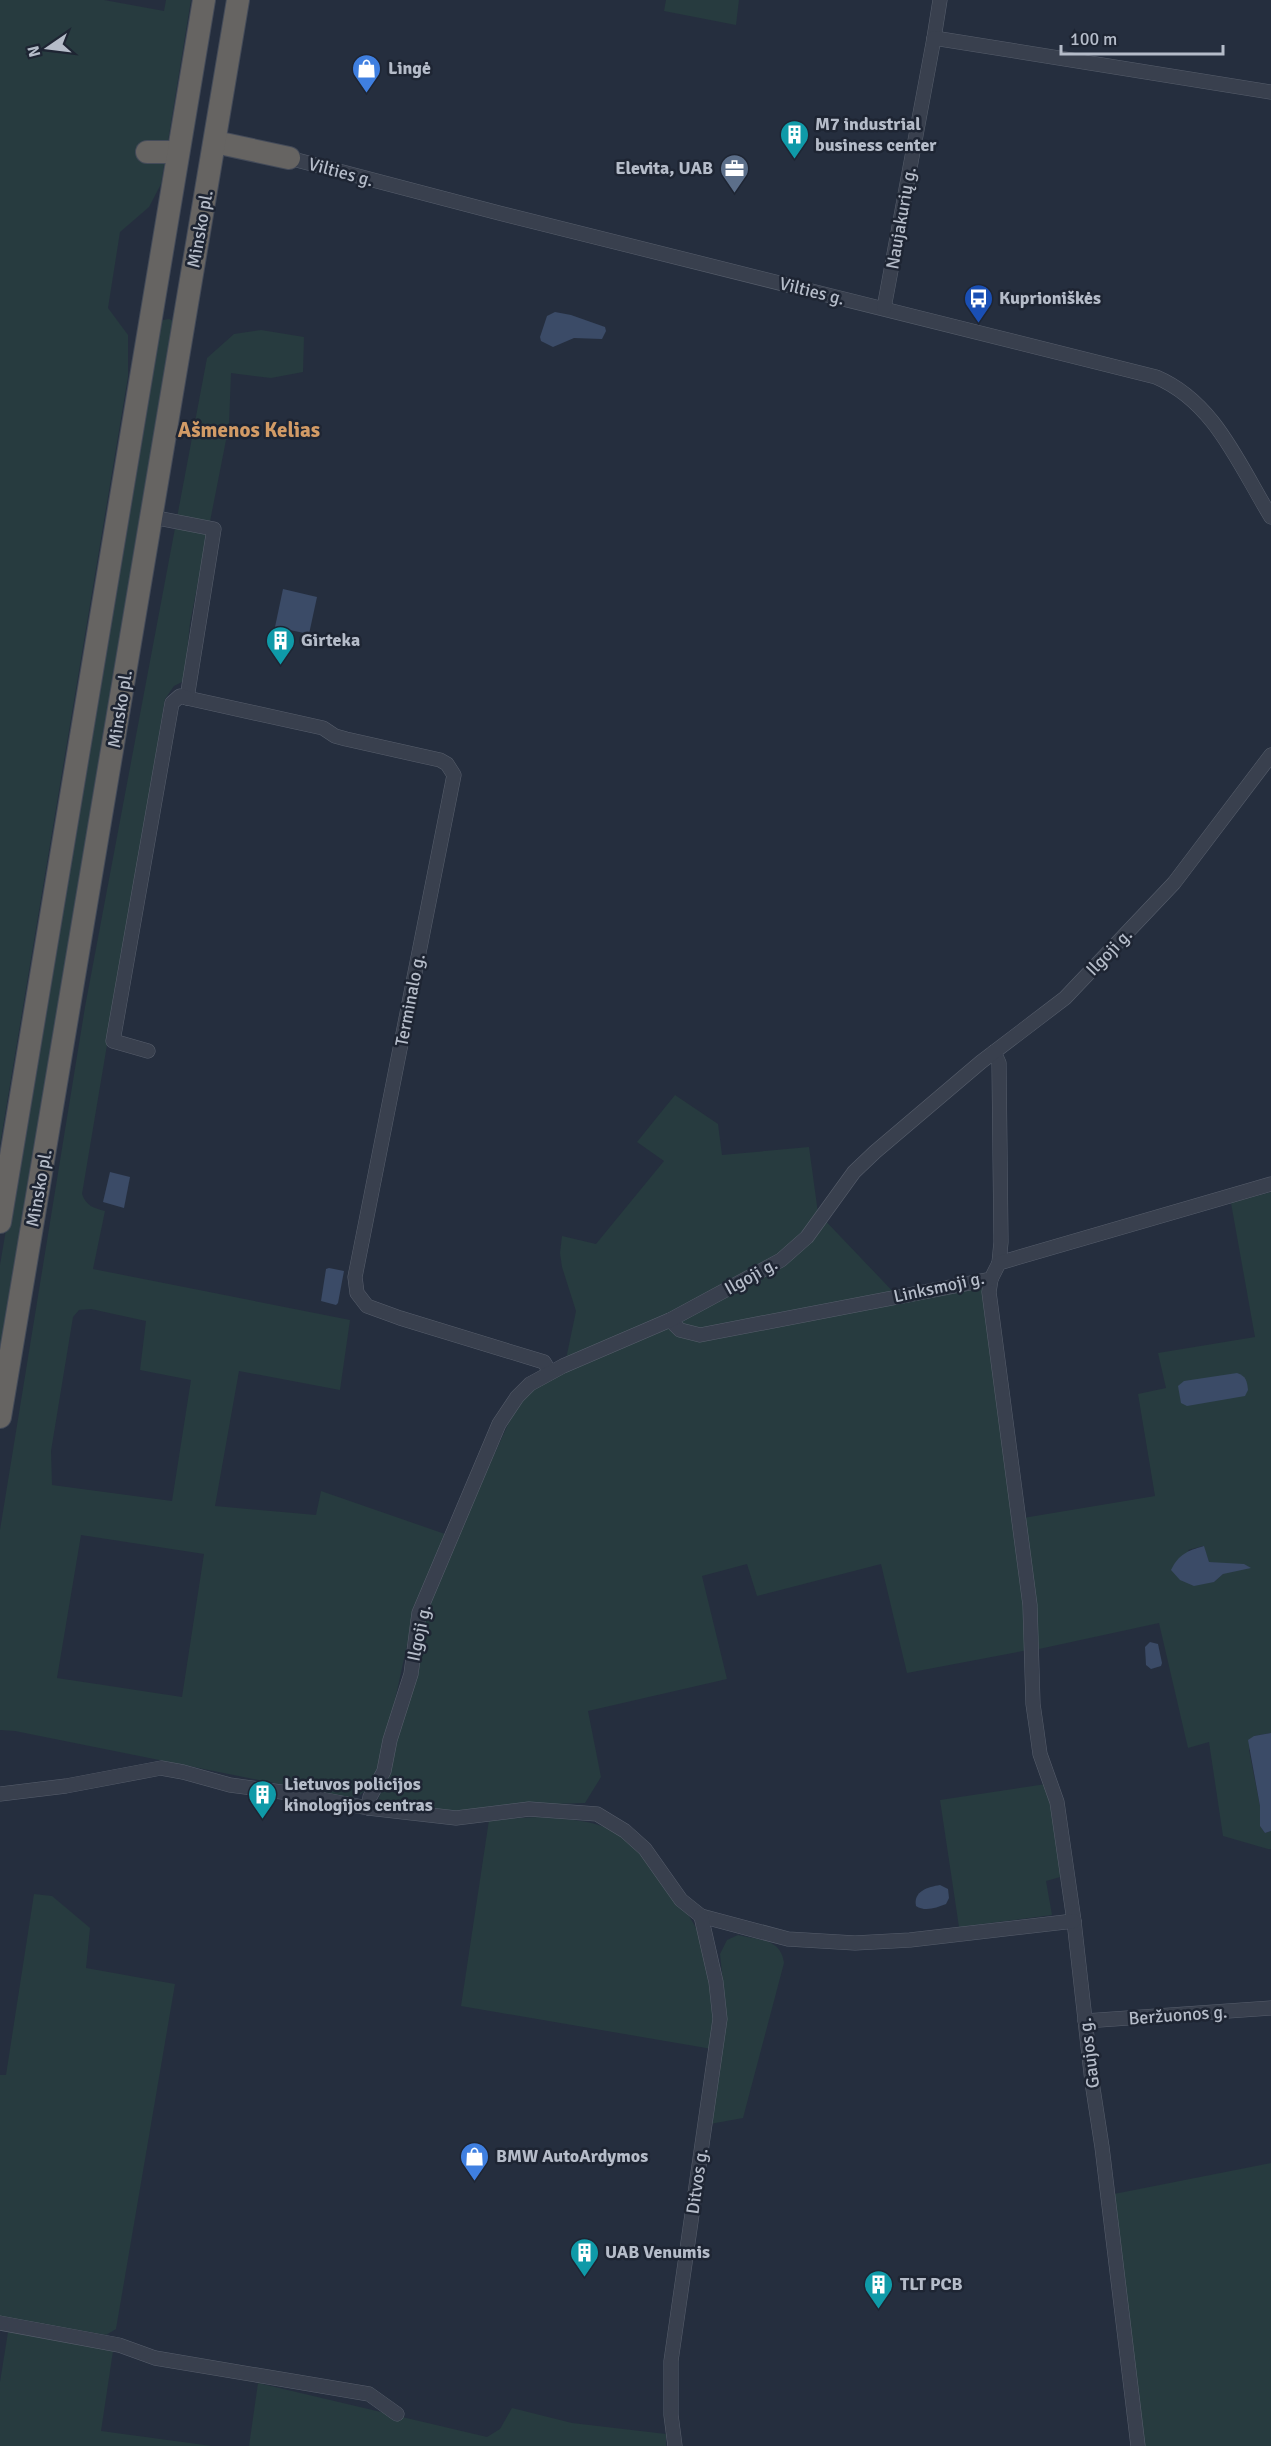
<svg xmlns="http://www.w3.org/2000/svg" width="1271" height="2446" viewBox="0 0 1271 2446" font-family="Signika,sans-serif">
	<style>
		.green { fill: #273b3f; fill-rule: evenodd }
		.water { fill: #3b4b67 }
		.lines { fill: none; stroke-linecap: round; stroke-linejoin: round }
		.minor-casing { stroke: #575e6c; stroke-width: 15 }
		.trunk-casing { stroke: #444b59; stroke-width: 24 }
		.minor { stroke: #39404e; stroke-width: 14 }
		.trunk { stroke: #666462; stroke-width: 22 }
		.labels { text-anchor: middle; stroke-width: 5; stroke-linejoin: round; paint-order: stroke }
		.poi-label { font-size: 18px; font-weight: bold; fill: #b5bcc9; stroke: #1e2533; text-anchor: start }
		.street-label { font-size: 18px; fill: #b5bcc9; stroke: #1e2533 }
		.quarter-label { font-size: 21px; font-weight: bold; fill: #d29b66; stroke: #1e2533 }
	</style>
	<rect width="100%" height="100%" fill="#252e3e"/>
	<g class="green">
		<path d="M 0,0 L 104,0 L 164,11 L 166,0 L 191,0 L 161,184 L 149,207 L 120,232 L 108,308 L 128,335 L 128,377 L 0,1145 Z"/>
		<path d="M 666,0 L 739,0 L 736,25 L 664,11 Z"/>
		<path d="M 169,319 L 174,321 L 0,1375 L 0,1265 L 159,324 L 163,320 Z"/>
		<path d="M 261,330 L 304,337 L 303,372 L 271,378 L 231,373 L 229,425 L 190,623 L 184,681 L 174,686 L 165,699 L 82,1194 C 86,1206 94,1208 105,1211 L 93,1269 L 350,1320 L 340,1390 L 239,1371 L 215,1506 L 316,1515 L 321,1491 L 445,1534 L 411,1627 L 386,1741 L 372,1783 L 360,1795 L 348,1798 L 15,1731 L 0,1730 L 0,1530 L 85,1007 L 207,358 L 234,334 ZM 91,1309 L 146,1321 L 140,1370 L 191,1380 L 172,1501 L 52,1485 L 51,1451 L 73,1317 L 79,1310 ZM 81,1535 L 204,1554 L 182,1697 L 57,1678 Z"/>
		<path d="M 675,1095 L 718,1124 L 722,1155 L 809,1147 L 818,1213 L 901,1300 L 984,1287 L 1015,1519 L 1028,1650 L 907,1673 L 881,1564 L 757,1596 L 747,1564 L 702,1576 L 727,1679 L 588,1711 L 601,1777 L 585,1803 L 491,1806 L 459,1812 L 377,1804 L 389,1768 L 423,1620 L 433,1589 L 510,1420 L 524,1399 L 566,1359 L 576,1311 L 562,1267 L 560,1253 L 562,1236 L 596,1244 L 664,1161 L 637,1142 Z"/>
		<path d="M 1271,1192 L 1271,1733 L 1254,1736 L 1249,1750 L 1260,1806 L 1260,1826 L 1265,1833 L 1271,1831 L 1271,1849 L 1268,1849 L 1223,1836 L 1209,1742 L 1188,1748 L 1159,1623 L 1039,1649 L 1023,1518 L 1155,1496 L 1138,1394 L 1166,1388 L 1158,1353 L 1255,1337 L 1231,1203 ZM 1203,1546 L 1209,1562 L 1217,1563 L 1223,1574 L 1214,1582 L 1188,1550 Z"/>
		<path d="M 1046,1784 L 1064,1876 L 1046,1881 L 1052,1915 L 959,1927 L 940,1800 Z"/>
		<path d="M 537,1817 C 561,1819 591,1819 613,1831 C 635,1842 647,1859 661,1879 C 674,1896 689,1913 698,1932 C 713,1967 715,2011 712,2049 L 461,2006 L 489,1820 Z"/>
		<path d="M 34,1894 L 52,1896 L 90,1928 L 86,1968 L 175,1984 L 116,2329 L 106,2335 L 0,2317 L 0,2075 L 6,2075 Z"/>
		<path d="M 738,1935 C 758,1940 781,1938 784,1963 L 743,2118 L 710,2124 L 727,2020 L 720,1954 L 727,1940 Z"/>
		<path d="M 1271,2163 L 1271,2446 L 1142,2446 L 1114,2194 Z"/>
		<path d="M 8,2332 L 113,2351 L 101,2431 L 212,2446 L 0,2446 L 0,2382 Z"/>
		<path d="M 258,2383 L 487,2437 L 500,2429 L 512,2408 L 572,2423 L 666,2434 L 666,2446 L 249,2446 Z"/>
	</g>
	<g class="water">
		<path d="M 555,312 L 571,315 L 605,327 L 606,331 L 602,339 L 574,338 L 553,347 L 541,341 L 540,337 L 547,316 Z"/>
		<path d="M 283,589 L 317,597 L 309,634 L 275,627 Z"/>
		<path d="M 110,1172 L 130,1177 L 124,1208 L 103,1202 Z"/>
		<path d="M 329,1268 L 344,1271 L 338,1303 L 336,1305 L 321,1301 L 326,1269 Z"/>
		<path d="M 1237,1373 C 1246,1376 1247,1381 1248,1390 L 1245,1396 L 1187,1406 L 1181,1403 L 1178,1386 L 1184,1381 Z"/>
		<path d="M 1204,1546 L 1209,1562 L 1244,1564 L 1251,1568 L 1223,1574 L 1214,1582 L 1194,1586 L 1180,1580 L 1171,1570 C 1179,1554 1187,1551 1204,1546 Z"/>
		<path d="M 1150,1642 L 1158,1644 L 1162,1663 L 1161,1666 L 1151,1669 L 1146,1665 L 1145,1647 Z"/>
		<path d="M 1271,1733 L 1271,1831 L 1265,1833 L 1260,1826 L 1260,1806 L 1248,1740 L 1254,1736 Z"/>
		<path d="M 940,1885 L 948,1889 L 949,1898 L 946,1904 C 936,1908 925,1912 916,1906 C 913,1891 928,1887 940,1885 Z"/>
	</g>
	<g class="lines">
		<defs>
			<g id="minor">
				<path d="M 934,38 L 940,0"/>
				<path d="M 289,158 L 499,213 L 1156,377 C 1215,402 1239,465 1271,517"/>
				<path d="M 884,308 L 934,38 L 1271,92"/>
				<path d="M 152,517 L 214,529 L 187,698 L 323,728 L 335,736 L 346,739 L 440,760 L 447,764 L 454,775 L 355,1277 L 357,1293 L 367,1306 L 400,1318 L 544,1362 L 550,1372"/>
				<path d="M 148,1051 L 113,1041 L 172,703 L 180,696 L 187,698"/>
				<path d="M 994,1052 L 999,1063 L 1001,1242 L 999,1263"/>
				<path d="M 991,1279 L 989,1292 L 1030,1605 L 1033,1704 L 1037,1732 L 1040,1754 L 1057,1802 L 1074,1921 L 1092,2082 L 1102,2147 L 1138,2446"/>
				<path d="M 670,1320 L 680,1330 L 700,1335 L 991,1279 L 999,1263 L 1271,1184"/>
				<path d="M 0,1794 L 66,1786 L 161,1768 L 183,1772 L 230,1785 L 289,1793 L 368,1808 L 456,1818 L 529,1809 L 597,1814 L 625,1831 L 645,1849 L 681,1900 L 701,1916 L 788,1939 L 855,1943 L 910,1940 L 1074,1921"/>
				<path d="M 368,1808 L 370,1797 L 384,1771 L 390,1740 L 411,1674 L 419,1613 L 499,1424 L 517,1397 L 530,1384 L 563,1366 L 670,1320 L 781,1260 L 807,1237 L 854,1172 L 875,1152 L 981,1062 L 1065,998 L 1174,883 L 1271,755"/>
				<path d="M 1085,2021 L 1271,2008"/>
				<path d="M 0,2323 L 119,2345 L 155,2358 L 369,2394 L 397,2414"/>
				<path d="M 675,2446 L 671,2415 L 671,2361 L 720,2019 L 716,1982 L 701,1916"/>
			</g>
			<g id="trunk">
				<path d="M 215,142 L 289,158"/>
				<path d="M 147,152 L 178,152"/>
				<path d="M 0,1222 L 204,0"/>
				<path d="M 0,1417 L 238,0"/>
			</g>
		</defs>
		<use href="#minor" class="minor-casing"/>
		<use href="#trunk" class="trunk-casing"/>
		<use href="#minor" class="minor"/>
		<use href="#trunk" class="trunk"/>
	</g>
	<defs>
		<symbol id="shop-pin" viewBox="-11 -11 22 30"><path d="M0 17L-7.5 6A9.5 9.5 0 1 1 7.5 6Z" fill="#3f7fe0" stroke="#1e2533"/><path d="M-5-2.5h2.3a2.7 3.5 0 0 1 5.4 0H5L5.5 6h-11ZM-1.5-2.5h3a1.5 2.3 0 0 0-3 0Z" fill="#fff"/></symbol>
		<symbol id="building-pin" viewBox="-11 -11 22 30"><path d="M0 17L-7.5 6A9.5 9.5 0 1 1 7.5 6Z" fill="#0f9aa8" stroke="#1e2533"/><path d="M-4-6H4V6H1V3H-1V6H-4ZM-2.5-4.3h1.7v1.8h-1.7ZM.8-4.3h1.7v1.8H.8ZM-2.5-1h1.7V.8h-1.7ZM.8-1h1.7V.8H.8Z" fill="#fff"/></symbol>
		<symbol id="office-pin" viewBox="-11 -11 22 30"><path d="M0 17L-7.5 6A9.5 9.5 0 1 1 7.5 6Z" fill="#5c6f8a" stroke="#1e2533"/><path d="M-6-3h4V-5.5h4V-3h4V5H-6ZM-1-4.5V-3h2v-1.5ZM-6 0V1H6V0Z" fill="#fff"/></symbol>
		<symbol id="bus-pin" viewBox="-11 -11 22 30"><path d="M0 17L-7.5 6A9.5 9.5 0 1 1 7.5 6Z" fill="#1a4fb4" stroke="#1e2533"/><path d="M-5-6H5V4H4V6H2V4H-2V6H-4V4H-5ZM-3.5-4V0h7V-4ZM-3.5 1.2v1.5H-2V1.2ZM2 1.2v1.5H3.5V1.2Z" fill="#fff"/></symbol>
	</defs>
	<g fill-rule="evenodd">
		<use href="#shop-pin" x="350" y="52" width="33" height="45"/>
		<use href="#building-pin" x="778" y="118" width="33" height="45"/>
		<use href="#office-pin" x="718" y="152" width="33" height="45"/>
		<use href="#bus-pin" x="962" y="282" width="33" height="45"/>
		<use href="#building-pin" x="264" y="624" width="33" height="45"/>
		<use href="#building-pin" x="246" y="1778" width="33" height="45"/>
		<use href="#shop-pin" x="458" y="2140" width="33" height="45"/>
		<use href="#building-pin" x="568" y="2236" width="33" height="45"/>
		<use href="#building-pin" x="862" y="2268" width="33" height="45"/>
	</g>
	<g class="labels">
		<g class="poi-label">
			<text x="388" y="74">Lingė</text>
			<text x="815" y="130">M7 industrial<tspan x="815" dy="21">business center</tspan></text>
			<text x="713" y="174" text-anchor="end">Elevita, UAB</text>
			<text x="999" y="304">Kuprioniškės</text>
			<text x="301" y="646">Girteka</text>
			<text x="284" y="1790">Lietuvos policijos<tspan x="284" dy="21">kinologijos centras</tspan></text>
			<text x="496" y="2162">BMW AutoArdymos</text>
			<text x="605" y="2258">UAB Venumis</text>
			<text x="900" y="2290">TLT PCB</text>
		</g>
		<g class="street-label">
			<text transform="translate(341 172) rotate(15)" y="6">Vilties g.</text>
			<text transform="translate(901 218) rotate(-80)" y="6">Naujakurių g.</text>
			<text transform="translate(200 229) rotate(-80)" y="6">Minsko pl.</text>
			<text transform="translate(812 291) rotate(14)" y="6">Vilties g.</text>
			<text transform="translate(120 709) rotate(-81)" y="6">Minsko pl.</text>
			<text transform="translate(1109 952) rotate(-46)" y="6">Ilgoji g.</text>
			<text transform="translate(410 1000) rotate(-79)" y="6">Terminalo g.</text>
			<text transform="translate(39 1188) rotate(-80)" y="6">Minsko pl.</text>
			<text transform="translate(751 1276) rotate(-29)" y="6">Ilgoji g.</text>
			<text transform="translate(939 1287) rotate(-12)" y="6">Linksmoji g.</text>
			<text transform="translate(419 1633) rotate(-78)" y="6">Ilgoji g.</text>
			<text transform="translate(1178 2015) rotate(-4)" y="6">Beržuonos g.</text>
			<text transform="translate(1089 2053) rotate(-97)" y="6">Gaujos g.</text>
			<text transform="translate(697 2181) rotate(-82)" y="6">Ditvos g.</text>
		</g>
		<g class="quarter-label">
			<text x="249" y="437">Ašmenos Kelias</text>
		</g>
	</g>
	<g transform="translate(48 48) rotate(256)" stroke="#1e2533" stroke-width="4.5" paint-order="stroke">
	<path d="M0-4.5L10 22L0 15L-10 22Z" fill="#b5bcc9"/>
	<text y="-9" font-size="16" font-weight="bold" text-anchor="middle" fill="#b5bcc9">N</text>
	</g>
	<path d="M1061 45v9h162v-9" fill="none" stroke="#b5bcc9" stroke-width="3"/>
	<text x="1070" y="45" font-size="18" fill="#b5bcc9" stroke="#1e2533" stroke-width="4.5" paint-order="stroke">100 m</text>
</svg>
